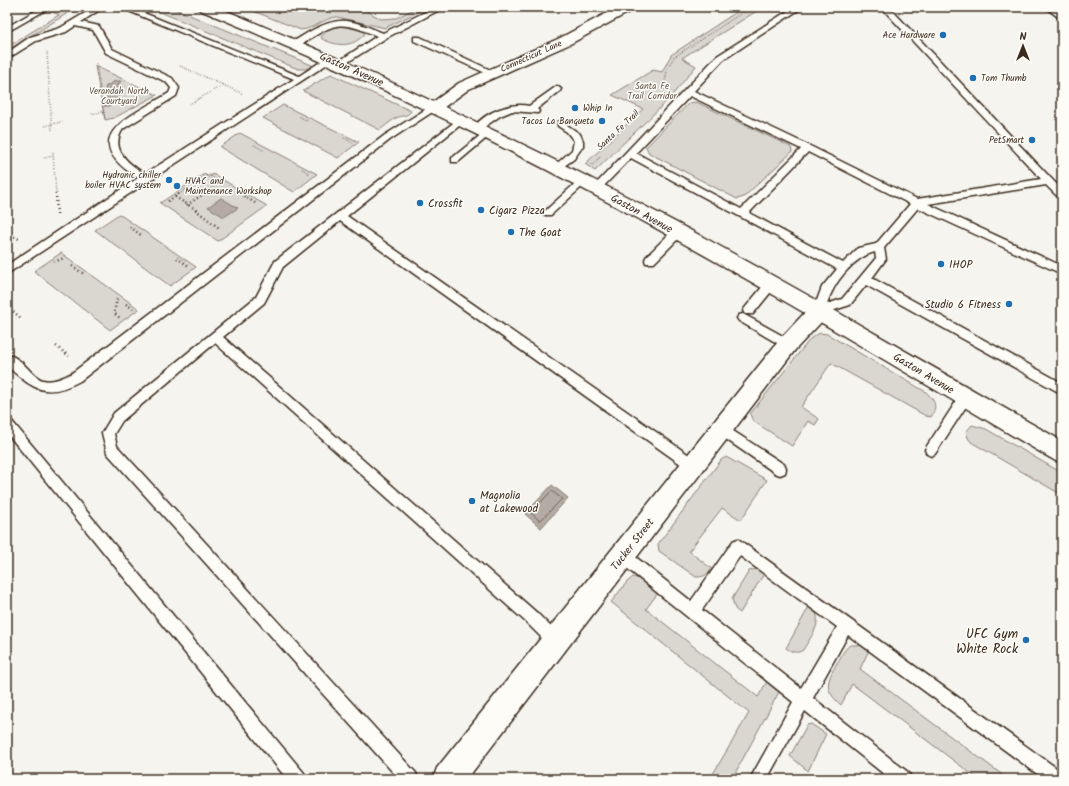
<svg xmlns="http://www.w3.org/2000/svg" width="1069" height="786" viewBox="0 0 1069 786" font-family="Kalam,sans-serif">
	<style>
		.green { fill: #dad6d0; stroke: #8a8077 }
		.water { fill: #b4aca4; stroke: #84786e }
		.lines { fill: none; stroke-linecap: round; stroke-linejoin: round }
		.shore { stroke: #6b5e54; stroke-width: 1 }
		.lane-casing { stroke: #3b2a1e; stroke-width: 3 }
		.street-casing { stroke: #3b2a1e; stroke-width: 3 }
		.secondary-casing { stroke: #3b2a1e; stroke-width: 3 }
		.path-far1 { stroke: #3b2a1e; stroke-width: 1.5; stroke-dasharray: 0.5 2; stroke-linecap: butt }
		.path { stroke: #3b2a1e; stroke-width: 2.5; stroke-dasharray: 1 3; stroke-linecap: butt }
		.lane { fill: #fdfcf7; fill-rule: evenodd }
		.street { fill: #fdfcf7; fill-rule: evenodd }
		.secondary { fill: #fdfcf7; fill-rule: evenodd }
		.poi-dot { fill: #1f6fb2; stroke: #fdfcf7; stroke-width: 1.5 }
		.labels { text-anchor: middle; stroke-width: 3; stroke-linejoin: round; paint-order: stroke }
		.far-poi-label { font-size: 9px; fill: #3b2a1e; stroke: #fdfcf7; text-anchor: end }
		.far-street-label { font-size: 9px; fill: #3b2a1e; stroke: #fdfcf7 }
		.far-park-label { font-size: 9px; fill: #63554a; stroke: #fdfcf7 }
		.street-label { font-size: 11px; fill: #3b2a1e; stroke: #fdfcf7 }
		.poi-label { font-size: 11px; fill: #3b2a1e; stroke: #fdfcf7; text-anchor: start }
		.near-poi-label { font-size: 13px; fill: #3b2a1e; stroke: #fdfcf7; text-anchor: end }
	</style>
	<rect width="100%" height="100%" fill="#f5f4ee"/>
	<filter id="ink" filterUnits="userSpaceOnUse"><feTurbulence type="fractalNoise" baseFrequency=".025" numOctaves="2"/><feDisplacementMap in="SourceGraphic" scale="8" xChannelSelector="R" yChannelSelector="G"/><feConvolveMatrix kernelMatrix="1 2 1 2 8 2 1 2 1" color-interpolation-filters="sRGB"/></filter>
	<g filter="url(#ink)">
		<g class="green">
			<path d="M 57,7 L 83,7 L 74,12 L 71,11 L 7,51 L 7,47 L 59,15 L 50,11 Z"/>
			<path d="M 148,7 L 170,7 L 314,66 L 306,69 L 298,69 Z"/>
			<path d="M 243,7 L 360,7 L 381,19 L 396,18 L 418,7 L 428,7 L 385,28 L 337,17 C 324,18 314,29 301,30 Z"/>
			<path d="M 744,7 L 763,7 L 682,58 L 696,66 L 670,98 L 595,171 L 585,164 L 643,109 L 612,95 L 653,70 L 662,72 L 671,55 Z"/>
			<path d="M 343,24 L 364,30 L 364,35 C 351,48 337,46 322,39 L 321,37 L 329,28 Z"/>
			<path d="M 95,66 L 157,95 L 114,118 L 105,120 Z"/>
			<path d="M 331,74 L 411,111 C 407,117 402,115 396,118 C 391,121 385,126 380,130 L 303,91 Z"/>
			<path d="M 696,102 L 787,145 L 791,147 L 792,152 L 744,197 L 737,199 L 649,153 L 646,147 L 689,103 Z"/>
			<path d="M 283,105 L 359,142 L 338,158 L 263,118 Z"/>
			<path d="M 240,133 L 317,174 L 294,192 L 220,147 Z"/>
			<path d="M 204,174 L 209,177 L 213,174 L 267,206 L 218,241 L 160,203 Z"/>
			<path d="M 119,214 L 196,267 L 170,286 L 95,230 Z"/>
			<path d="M 61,253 L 139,309 L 110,330 L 34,271 Z"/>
			<path d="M 820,333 L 827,334 L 926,392 C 935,401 938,406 931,417 L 926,416 L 831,363 L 801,407 L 819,419 L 815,425 L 808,421 L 792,446 L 753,421 L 750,414 L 811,338 Z"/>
			<path d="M 972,425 L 986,429 L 1062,473 L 1062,495 L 971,442 L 968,438 L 966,432 Z"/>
			<path d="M 726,457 L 767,480 L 741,520 L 722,508 L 689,551 L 712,569 C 707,575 704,577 696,577 L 659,551 L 658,544 L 721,460 Z"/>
			<path d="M 756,569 L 765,572 L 740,613 L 735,609 L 732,599 L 749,571 Z"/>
			<path d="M 633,577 L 640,579 L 658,593 L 646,609 L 758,697 L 769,678 L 779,686 L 779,692 L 732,779 L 710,779 L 749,713 L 611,602 L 627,582 Z"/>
			<path d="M 810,605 C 826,619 812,635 803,650 C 797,654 792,652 786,648 Z"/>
			<path d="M 850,645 L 862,645 L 870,648 L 860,669 L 1008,779 L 978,779 L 852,684 L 841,705 C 824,690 826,682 837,663 C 841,657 844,649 850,645 Z"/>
			<path d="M 811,724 L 826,734 L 808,771 L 790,756 L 807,725 Z"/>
		</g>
		<g class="water">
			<path d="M 115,81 L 121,81 L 118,85 L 122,87 L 119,97 L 110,106 L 104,106 L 108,98 L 103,92 L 106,90 L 105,87 Z"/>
			<path d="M 221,198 L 238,208 L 224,217 L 208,207 Z"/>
			<path d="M 552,485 L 568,498 L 541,528 L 525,514 Z"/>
		</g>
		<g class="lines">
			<path class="shore" d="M 552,491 L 562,499 L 540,521 L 531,513 Z"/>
			<defs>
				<g id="lane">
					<path d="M 42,7 L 51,7 L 7,32 L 7,27 Z"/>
					<path d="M 95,7 L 104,7 L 81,22 L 99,26 L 112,49 L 172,78 L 179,88 L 176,96 L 123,129 C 109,149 129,164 145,174 L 294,79 L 119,7 L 129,7 L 299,76 L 328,57 L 335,59 L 7,274 L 7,265 L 138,178 C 73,137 132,116 169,93 L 171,88 L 166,82 L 106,53 L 93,30 L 75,26 L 66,32 L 36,41 L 7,59 L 7,53 L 30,37 L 60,28 Z"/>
					<path d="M 435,7 L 445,7 L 386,38 L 343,65 L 336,63 L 377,36 C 336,18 335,24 298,46 L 291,44 C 296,39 303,36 309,32 C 341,14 351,20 383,33 Z"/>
					<path d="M 794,7 L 803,7 L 723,60 L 694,91 L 810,146 L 917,199 L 1041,179 L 881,7 L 889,7 L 1062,190 L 1062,199 L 1059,198 L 1046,185 L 928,204 L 1062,266 L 1062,274 L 918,208 L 884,248 L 886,259 L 872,278 L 1062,383 L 1062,394 L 866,285 L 850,305 L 819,315 L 815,314 L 813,311 L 822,287 L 837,269 L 631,158 L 600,190 L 594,190 L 594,186 L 717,56 ZM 690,96 L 801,149 L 741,209 L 636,153 ZM 808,152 L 910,204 L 876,244 L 858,248 L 843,263 L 749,213 ZM 875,252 L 876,258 L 842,299 L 827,304 C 833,284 853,257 875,252 Z"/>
					<path d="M 1045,7 L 1053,7 L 1062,14 L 1062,20 Z"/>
					<path d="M 414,37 L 420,37 L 497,73 L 490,75 L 414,41 Z"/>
					<path d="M 557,86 L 561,89 L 560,91 L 537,109 L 539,111 L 538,113 L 512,111 L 500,116 L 480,130 L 477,131 L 473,128 C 485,112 510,102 529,106 Z"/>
					<path d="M 434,104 L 438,107 L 437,109 L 391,139 L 80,381 C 46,399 34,390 7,366 L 7,354 C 36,364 31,395 72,373 L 385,135 Z"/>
					<path d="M 461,117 L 465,120 L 464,122 L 347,216 L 699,462 L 700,466 L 699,470 L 694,472 L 689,470 L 340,221 L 283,267 L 264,303 L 223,337 L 537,613 L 561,637 L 563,642 L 561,647 L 556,649 L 551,647 L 527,623 L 215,343 L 122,421 L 114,434 L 117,446 L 416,773 L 418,779 L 399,779 L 107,453 L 102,433 L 114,413 L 256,297 L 275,261 Z"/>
					<path d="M 561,121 L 580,134 L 583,141 L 583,146 L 574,159 L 557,171 L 552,168 L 572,150 L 574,141 L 567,132 L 558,126 L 558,122 Z"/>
					<path d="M 487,130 L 491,133 L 490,135 L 458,162 L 452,162 L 452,158 Z"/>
					<path d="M 583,178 L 586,179 L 586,183 L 551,215 L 545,215 L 543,213 L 545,211 L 580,179 Z"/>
					<path d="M 677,229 L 682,233 L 681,236 L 654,263 L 646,263 L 645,260 L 646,257 L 673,230 Z"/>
					<path d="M 771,280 L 775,281 L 776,284 L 775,287 L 753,314 L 745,314 L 743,311 L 745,308 L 767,281 Z"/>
					<path d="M 743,314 L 792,341 L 794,344 L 792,347 L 784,347 L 739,321 L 737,318 L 739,315 Z"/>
					<path d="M 965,393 L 969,394 L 971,398 L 969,402 L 935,454 L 931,456 L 927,454 L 925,450 L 927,446 L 961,394 Z"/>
					<path d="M 7,419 L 11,420 L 304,773 L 306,779 L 287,779 L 7,433 Z"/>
					<path d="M 721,423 L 785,465 L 786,469 L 785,473 L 780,475 L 775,473 L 717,433 L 715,429 L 717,425 Z"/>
					<path d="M 738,539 L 1062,772 L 1062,779 L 1044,779 L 848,635 L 813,698 L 909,773 L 911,779 L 890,779 L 805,711 L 767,779 L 750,779 L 793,702 L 618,561 L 616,556 L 618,551 L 623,549 L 628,551 L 691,601 L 733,541 ZM 740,556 L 837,627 L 801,688 L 702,610 Z"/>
				</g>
				<g id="street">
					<path d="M 618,7 L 635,7 L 633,10 L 570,44 L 469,89 L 440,110 L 434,112 L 428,110 L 426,107 L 459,83 L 560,38 Z"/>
					<path d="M 819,303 L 826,305 L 829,311 L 826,317 L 795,350 L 467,779 L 433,779 L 437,768 L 781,338 L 812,305 Z"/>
				</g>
				<path id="secondary" d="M 198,7 L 217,7 C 373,71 526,143 675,222 C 806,292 933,368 1062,441 L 1062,464 L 1054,460 C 899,369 746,275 587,191 C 461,124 332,64 200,10 Z"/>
			</defs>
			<use href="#lane" class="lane-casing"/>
			<use href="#street" class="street-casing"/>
			<use href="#secondary" class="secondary-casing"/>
			<g class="path-far1">
				<path d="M 47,52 L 52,131"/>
				<path d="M 96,63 L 105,119"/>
				<path d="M 180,66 L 223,85 L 188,105"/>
				<path d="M 223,85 L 243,94"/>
				<path d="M 664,90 L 667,69 L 674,57 L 751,7"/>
				<path d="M 92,114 L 104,111"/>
				<path d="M 300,117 L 308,121"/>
				<path d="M 45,126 L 64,121"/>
				<path d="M 344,138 L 353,143"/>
				<path d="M 254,145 L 265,151"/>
				<path d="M 53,152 L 56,194"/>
				<path d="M 44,158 L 53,156"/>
				<path d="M 592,165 L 601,156"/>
				<path d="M 302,169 L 310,174"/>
				<path d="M 179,194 L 207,175"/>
				<path d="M 203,194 L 221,182 L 209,175"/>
			</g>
			<g class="path">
				<path d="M 56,193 L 57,214"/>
				<path d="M 244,196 L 255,203"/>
				<path d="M 175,197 L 192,207 L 219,228"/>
				<path d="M 168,201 L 180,193"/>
				<path d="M 187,205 L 205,193"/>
				<path d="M 130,227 L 141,235"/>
				<path d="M 7,233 L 21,240"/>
				<path d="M 177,258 L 190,267"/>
				<path d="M 54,262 L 64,258"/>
				<path d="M 72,266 L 84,274"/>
				<path d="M 117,299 L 114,313 L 121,319"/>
				<path d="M 126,304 L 133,309"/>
				<path d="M 10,309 L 21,318"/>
				<path d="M 56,346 L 69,356"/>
			</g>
			<use href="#lane" class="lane"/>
			<use href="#street" class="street"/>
			<use href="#secondary" class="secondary"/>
		</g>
	</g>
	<g class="poi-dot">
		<circle cx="943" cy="35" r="4"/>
		<circle cx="973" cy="78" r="4"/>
		<circle cx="575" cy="108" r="4"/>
		<circle cx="602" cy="121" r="4"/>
		<circle cx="1032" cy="140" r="4"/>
		<circle cx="169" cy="180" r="4"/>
		<circle cx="177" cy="186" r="4"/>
		<circle cx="420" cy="203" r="4"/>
		<circle cx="481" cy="210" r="4"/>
		<circle cx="511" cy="232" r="4"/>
		<circle cx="941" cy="264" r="4"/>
		<circle cx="1009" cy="304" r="4"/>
		<circle cx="472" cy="501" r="4"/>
		<circle cx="1026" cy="640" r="4"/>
	</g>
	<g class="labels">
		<g class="far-poi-label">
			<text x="935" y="38">Ace Hardware</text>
			<text x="981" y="81" text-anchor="start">Tom Thumb</text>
			<text x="583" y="111" text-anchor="start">Whip In</text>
			<text x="594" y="124">Tacos La Banqueta</text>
			<text x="1024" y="143">PetSmart</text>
			<text x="161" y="178">Hydronic chiller<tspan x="161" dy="10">boiler HVAC system</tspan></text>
			<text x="185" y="184" text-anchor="start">HVAC and<tspan x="185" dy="10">Maintenance Workshop</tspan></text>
		</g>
		<g class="far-street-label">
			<text transform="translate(531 56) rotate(-24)" y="3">Connecticut Lane</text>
			<text transform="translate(618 130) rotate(-43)" y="3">Santa Fe Trail</text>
		</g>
		<g class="far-park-label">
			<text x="652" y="89">Santa Fe<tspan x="652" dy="10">Trail Corridor</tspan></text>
			<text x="119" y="94">Verandah North<tspan x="119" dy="10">Courtyard</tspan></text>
		</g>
		<g class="street-label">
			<text transform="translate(352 69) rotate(24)" y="4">Gaston Avenue</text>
			<text transform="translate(642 213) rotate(29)" y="4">Gaston Avenue</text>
			<text transform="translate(924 373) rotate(31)" y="4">Gaston Avenue</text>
			<text transform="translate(632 544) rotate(-52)" y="4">Tucker Street</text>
		</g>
		<g class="poi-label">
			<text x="428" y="207">Crossfit</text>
			<text x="489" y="214">Cigarz Pizza</text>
			<text x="519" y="236">The Goat</text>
			<text x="949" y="268">IHOP</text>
			<text x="1001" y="308" text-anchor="end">Studio 6 Fitness</text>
			<text x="480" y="499">Magnolia<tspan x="480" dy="13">at Lakewood</tspan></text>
		</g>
		<g class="near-poi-label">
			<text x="1018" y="638">UFC Gym<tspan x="1018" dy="15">White Rock</tspan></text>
		</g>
	</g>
	<rect width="1069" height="786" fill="none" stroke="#fdfcf7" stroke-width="24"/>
	<rect x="12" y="12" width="1045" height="762" fill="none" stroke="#3b2a1e" stroke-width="1.5" filter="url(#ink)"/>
	<g transform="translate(1023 46)" stroke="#fdfcf7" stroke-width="3" paint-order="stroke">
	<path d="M0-3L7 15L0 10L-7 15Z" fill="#3b2a1e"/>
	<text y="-6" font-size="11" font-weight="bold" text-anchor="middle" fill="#3b2a1e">N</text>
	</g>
</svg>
